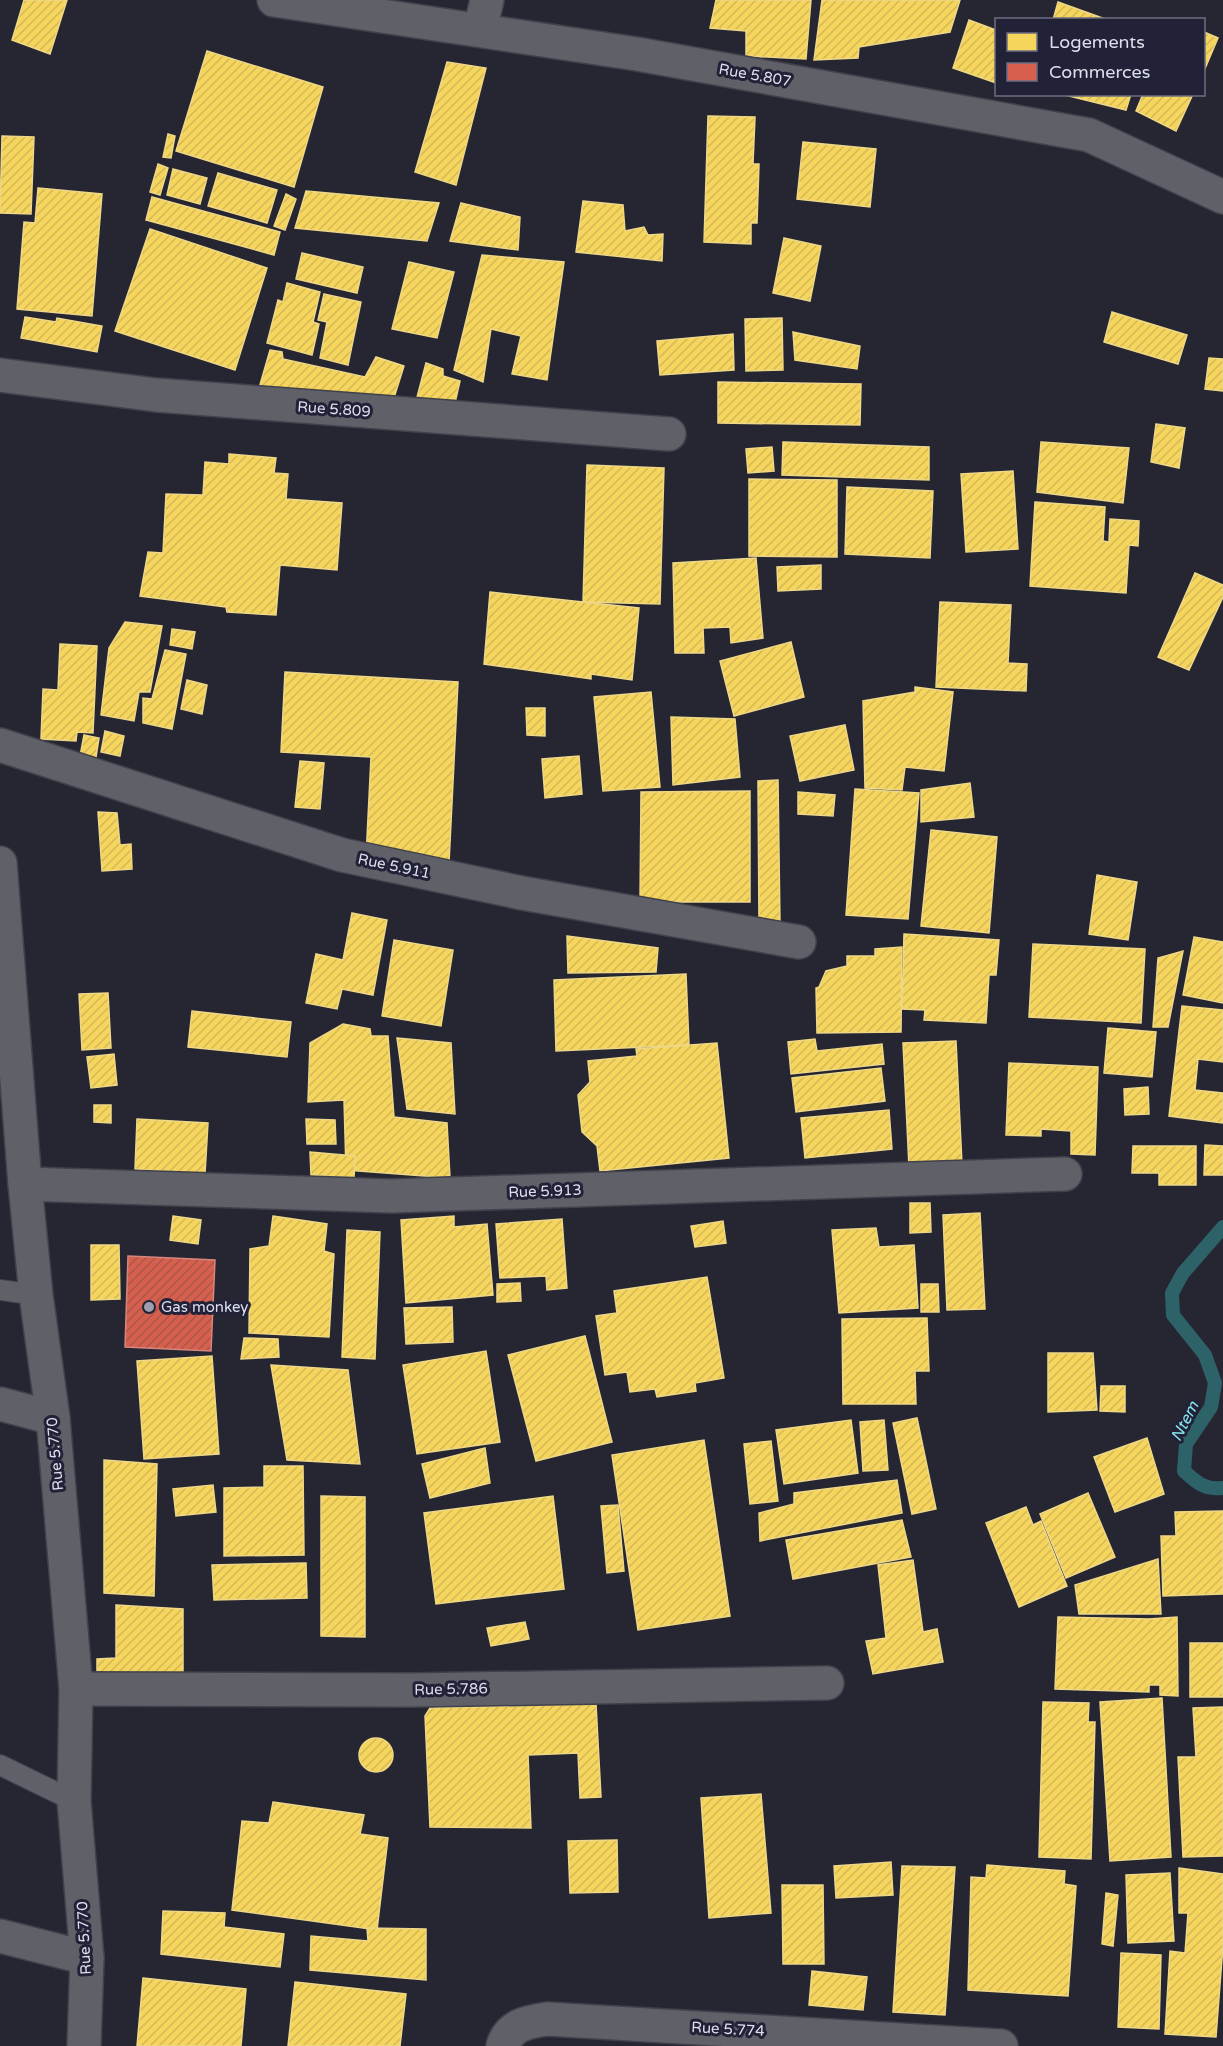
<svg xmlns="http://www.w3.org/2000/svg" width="1223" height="2046" viewBox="0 0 1223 2046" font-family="'Varela Round',sans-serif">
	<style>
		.homes { fill: url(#homes-hatch); stroke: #eed888; stroke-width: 1.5 }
		.shops { fill: url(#shops-hatch); stroke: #d8867d; stroke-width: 1.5 }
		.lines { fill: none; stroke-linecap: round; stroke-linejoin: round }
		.stream { stroke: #2d6368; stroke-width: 14 }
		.service-casing { stroke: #41414c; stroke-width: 22 }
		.minor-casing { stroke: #41414c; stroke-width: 36 }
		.secondary-casing { stroke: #41414c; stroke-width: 36 }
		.service { stroke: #606069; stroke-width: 20 }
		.minor { stroke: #606069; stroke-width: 33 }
		.secondary { stroke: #606069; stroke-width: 33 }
		.poi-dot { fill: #9d9eac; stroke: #212237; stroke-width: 2 }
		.labels { text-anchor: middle; stroke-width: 6; stroke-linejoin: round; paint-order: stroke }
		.street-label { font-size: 15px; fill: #dddfed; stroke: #212237 }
		.poi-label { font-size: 15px; fill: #dddfed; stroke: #212237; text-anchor: start }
		.water-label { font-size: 16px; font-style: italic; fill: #83e2ea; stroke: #212237 }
	</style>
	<defs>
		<pattern id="homes-hatch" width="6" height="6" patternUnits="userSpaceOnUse" patternTransform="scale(1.5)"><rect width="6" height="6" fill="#f6d55c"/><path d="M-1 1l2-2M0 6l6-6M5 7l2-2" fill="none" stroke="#d2b858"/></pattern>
		<pattern id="shops-hatch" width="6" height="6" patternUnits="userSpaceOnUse" patternTransform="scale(1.5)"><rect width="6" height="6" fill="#d6604d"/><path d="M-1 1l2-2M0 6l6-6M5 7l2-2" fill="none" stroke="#aa574b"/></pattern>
	</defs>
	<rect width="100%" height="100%" fill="#262632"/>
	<g class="homes">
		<path d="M 24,0 L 67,0 L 50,54 L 12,40 Z"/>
		<path d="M 716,0 L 811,0 L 806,59 L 746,56 L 746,31 L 710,28 Z"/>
		<path d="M 822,0 L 960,0 L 950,32 L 859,47 L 858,58 L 814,60 Z"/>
		<path d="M 1058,2 L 1108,20 L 1053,20 Z"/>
		<path d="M 969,20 L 996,30 L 996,83 L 953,68 Z"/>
		<path d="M 1204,32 L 1218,38 L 1204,71 Z"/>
		<path d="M 207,51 L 323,87 L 294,187 L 176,151 Z"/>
		<path d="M 447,62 L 486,68 L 456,185 L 415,172 Z"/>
		<path d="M 1061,94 L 1131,94 L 1126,110 Z"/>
		<path d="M 1143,94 L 1193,94 L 1176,131 L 1136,111 Z"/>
		<path d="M 708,116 L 755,117 L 753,164 L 759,164 L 757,223 L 751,223 L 751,244 L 704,242 Z"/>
		<path d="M 168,134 L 175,136 L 171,158 L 163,157 Z"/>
		<path d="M 2,136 L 34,137 L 31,214 L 0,213 Z"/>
		<path d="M 803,142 L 876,149 L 870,207 L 797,199 Z"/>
		<path d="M 158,164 L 168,168 L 160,195 L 150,192 Z"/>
		<path d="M 173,169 L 207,178 L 200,204 L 167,195 Z"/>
		<path d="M 218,173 L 277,190 L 267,223 L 208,206 Z"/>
		<path d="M 38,188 L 102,194 L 92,316 L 17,309 L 24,222 L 35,223 Z"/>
		<path d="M 306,191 L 439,203 L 427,241 L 295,228 Z"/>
		<path d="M 286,194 L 296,199 L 285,230 L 274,226 Z"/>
		<path d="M 152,197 L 280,232 L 274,255 L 146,220 Z"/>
		<path d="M 583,201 L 623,205 L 625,231 L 644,227 L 648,235 L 663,234 L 662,261 L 576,252 Z"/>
		<path d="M 461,203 L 520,217 L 518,250 L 450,241 Z"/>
		<path d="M 150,229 L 267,268 L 235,370 L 115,331 Z"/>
		<path d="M 784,238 L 821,246 L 810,301 L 773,293 Z"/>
		<path d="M 302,253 L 363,267 L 357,293 L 296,279 Z"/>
		<path d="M 482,255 L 564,262 L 547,380 L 512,374 L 521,336 L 491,329 L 483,382 L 454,370 Z"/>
		<path d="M 409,262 L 454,272 L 437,338 L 392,329 Z"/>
		<path d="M 287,283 L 320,292 L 313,322 L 319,324 L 312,355 L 267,343 L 278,300 L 283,302 Z"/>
		<path d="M 324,294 L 361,302 L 348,365 L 320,358 L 327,322 L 318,320 Z"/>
		<path d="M 1112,312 L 1187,335 L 1178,364 L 1104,342 Z"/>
		<path d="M 25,317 L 56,322 L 57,318 L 102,326 L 97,352 L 21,338 Z"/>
		<path d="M 782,318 L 783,370 L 746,371 L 745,319 Z"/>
		<path d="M 793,332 L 860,346 L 857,369 L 795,360 Z"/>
		<path d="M 733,334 L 734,370 L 660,375 L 657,341 Z"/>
		<path d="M 270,350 L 282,352 L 283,359 L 365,377 L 376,357 L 404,366 L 393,401 L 259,388 Z"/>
		<path d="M 1209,358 L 1223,359 L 1223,391 L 1205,389 Z"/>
		<path d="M 426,363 L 443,369 L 443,376 L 460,381 L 455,403 L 416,401 Z"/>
		<path d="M 718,382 L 861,384 L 860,425 L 718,423 Z"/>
		<path d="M 1156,424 L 1185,428 L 1179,468 L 1151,462 Z"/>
		<path d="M 783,442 L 929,447 L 929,480 L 782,475 Z"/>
		<path d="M 1041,442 L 1129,448 L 1123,503 L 1037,492 Z"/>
		<path d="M 772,447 L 774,471 L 748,473 L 746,449 Z"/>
		<path d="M 229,454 L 276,458 L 274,473 L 288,474 L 286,499 L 342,503 L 337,570 L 280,565 L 276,615 L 227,612 L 226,607 L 140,596 L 148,552 L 163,553 L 166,494 L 203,495 L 205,462 L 229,464 Z"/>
		<path d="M 587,465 L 664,468 L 660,604 L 583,602 Z"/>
		<path d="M 1013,471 L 1018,549 L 966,552 L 961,474 Z"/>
		<path d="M 749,479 L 837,480 L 837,557 L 749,556 Z"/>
		<path d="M 847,487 L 933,491 L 930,558 L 845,554 Z"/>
		<path d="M 1035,502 L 1105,507 L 1103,541 L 1109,542 L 1110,519 L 1139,521 L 1138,546 L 1129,545 L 1126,593 L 1030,586 Z"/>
		<path d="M 756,558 L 763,638 L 731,643 L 730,627 L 703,628 L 704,653 L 675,653 L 673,563 Z"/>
		<path d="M 821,565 L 821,589 L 778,591 L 777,567 Z"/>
		<path d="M 1195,573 L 1223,585 L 1223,597 L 1189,670 L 1158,657 Z"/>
		<path d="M 490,592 L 639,608 L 632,680 L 591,674 L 591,679 L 484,664 Z"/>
		<path d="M 940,602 L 1011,605 L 1008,663 L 1027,664 L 1026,691 L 936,687 Z"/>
		<path d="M 125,622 L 162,626 L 150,692 L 139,692 L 134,721 L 101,715 L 109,648 Z"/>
		<path d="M 172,629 L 195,632 L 192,649 L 170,645 Z"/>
		<path d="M 791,642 L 804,697 L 734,716 L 720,661 Z"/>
		<path d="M 60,644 L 97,646 L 93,733 L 77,732 L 76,741 L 41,739 L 43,689 L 58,690 Z"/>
		<path d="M 165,650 L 186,654 L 172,729 L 143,723 L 143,698 L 152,699 Z"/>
		<path d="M 285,672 L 458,682 L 449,863 L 366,858 L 371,757 L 281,752 Z"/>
		<path d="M 187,680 L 207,685 L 202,714 L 181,709 Z"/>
		<path d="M 915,687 L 953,692 L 944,771 L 905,767 L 902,790 L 865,788 L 863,701 L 915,692 Z"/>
		<path d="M 651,692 L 660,787 L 603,791 L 594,697 Z"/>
		<path d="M 526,708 L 545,708 L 545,736 L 527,735 Z"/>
		<path d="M 671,717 L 735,719 L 740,777 L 673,785 Z"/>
		<path d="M 845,725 L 854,770 L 800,781 L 790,736 Z"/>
		<path d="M 105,731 L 124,736 L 120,756 L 101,752 Z"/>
		<path d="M 84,735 L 99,738 L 94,770 L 78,767 Z"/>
		<path d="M 579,756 L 582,794 L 545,798 L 542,759 Z"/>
		<path d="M 300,761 L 324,763 L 320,809 L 295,807 Z"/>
		<path d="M 778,780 L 780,923 L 759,923 L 758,781 Z"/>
		<path d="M 970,783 L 974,817 L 921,822 L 921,790 Z"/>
		<path d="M 855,789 L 919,793 L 908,919 L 846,915 Z"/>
		<path d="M 750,791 L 750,902 L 640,902 L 641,792 Z"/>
		<path d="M 798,792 L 835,795 L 833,816 L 798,814 Z"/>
		<path d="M 98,812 L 117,813 L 120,845 L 131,844 L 132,869 L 102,871 Z"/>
		<path d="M 931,830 L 997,837 L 989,933 L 921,926 Z"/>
		<path d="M 1097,875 L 1137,882 L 1128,940 L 1089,934 Z"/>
		<path d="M 352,913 L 387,920 L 373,995 L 342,989 L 337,1009 L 306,1003 L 316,954 L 343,960 Z"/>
		<path d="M 904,934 L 999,940 L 996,975 L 989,975 L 986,1023 L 924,1020 L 925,1010 L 902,1009 Z"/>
		<path d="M 567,936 L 658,948 L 656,972 L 568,973 Z"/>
		<path d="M 1194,937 L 1223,942 L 1223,1003 L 1183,995 Z"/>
		<path d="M 394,940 L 453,950 L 441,1026 L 382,1016 Z"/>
		<path d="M 1033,944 L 1145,949 L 1141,1023 L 1029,1017 Z"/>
		<path d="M 902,947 L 901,1032 L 817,1033 L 816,988 L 819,987 L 826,971 L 847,966 L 847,956 L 875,956 L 875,949 Z"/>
		<path d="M 1183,951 L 1168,1027 L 1153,1027 L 1158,958 Z"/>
		<path d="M 686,974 L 689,1045 L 556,1051 L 554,980 Z"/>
		<path d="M 108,993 L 111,1048 L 82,1050 L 79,994 Z"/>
		<path d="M 1182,1006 L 1223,1010 L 1223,1062 L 1198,1059 L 1195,1090 L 1223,1093 L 1223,1123 L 1169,1116 Z"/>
		<path d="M 192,1011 L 291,1022 L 287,1057 L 188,1047 Z"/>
		<path d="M 343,1024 L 370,1029 L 371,1036 L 388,1036 L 394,1117 L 447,1123 L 450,1178 L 346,1170 L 344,1100 L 308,1102 L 310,1043 Z"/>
		<path d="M 1108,1028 L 1156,1032 L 1152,1077 L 1104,1073 Z"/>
		<path d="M 397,1038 L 451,1043 L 455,1114 L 407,1109 Z"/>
		<path d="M 815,1039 L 817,1051 L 882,1044 L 884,1064 L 791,1074 L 788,1042 Z"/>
		<path d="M 956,1041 L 962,1164 L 909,1167 L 903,1043 Z"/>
		<path d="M 717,1043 L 729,1158 L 600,1171 L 597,1146 L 582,1132 L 578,1095 L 590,1082 L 588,1061 L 637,1056 L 636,1049 Z"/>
		<path d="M 114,1054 L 117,1085 L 91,1088 L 87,1057 Z"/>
		<path d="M 1009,1063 L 1098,1067 L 1095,1155 L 1071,1154 L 1071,1131 L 1041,1129 L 1041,1136 L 1006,1135 Z"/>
		<path d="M 881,1068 L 885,1101 L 796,1112 L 792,1078 Z"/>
		<path d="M 1148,1087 L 1149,1114 L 1125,1115 L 1124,1089 Z"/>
		<path d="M 94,1105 L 111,1105 L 111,1123 L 94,1122 Z"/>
		<path d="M 889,1110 L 892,1149 L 805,1158 L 801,1118 Z"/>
		<path d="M 137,1119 L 208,1123 L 205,1174 L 135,1169 Z"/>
		<path d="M 306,1119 L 335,1120 L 336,1144 L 307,1144 Z"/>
		<path d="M 1205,1145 L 1223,1146 L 1223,1175 L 1204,1175 Z"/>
		<path d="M 1133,1146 L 1196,1146 L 1196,1185 L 1159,1185 L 1159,1173 L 1132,1173 Z"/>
		<path d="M 310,1152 L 355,1156 L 354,1178 L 311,1175 Z"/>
		<path d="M 910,1203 L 930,1203 L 931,1232 L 910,1233 Z"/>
		<path d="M 980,1213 L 985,1309 L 947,1310 L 943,1215 Z"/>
		<path d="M 173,1216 L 201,1220 L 198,1244 L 170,1240 Z"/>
		<path d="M 273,1216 L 327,1224 L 324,1251 L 334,1254 L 329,1337 L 249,1333 L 250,1249 L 269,1246 Z"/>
		<path d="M 454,1216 L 454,1227 L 487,1224 L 493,1295 L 406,1303 L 401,1220 Z"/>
		<path d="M 562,1219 L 567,1288 L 547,1290 L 546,1276 L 500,1278 L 496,1224 Z"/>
		<path d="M 723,1221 L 726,1243 L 695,1247 L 691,1226 Z"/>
		<path d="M 876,1228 L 879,1247 L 914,1245 L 918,1308 L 839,1313 L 832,1230 Z"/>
		<path d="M 347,1230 L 380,1232 L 375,1359 L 342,1357 Z"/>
		<path d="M 91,1245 L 119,1245 L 120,1299 L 91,1300 Z"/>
		<path d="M 707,1277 L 724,1378 L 695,1383 L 696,1391 L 657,1397 L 655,1389 L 630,1392 L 627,1372 L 605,1375 L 596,1316 L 617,1313 L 614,1291 Z"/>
		<path d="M 520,1283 L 521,1301 L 497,1302 L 497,1284 Z"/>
		<path d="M 921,1284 L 938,1284 L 939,1312 L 921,1312 Z"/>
		<path d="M 452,1307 L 453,1342 L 406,1344 L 404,1308 Z"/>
		<path d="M 927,1318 L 929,1371 L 915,1371 L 916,1404 L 843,1404 L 842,1319 Z"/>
		<path d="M 585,1336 L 612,1442 L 536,1461 L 508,1355 Z"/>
		<path d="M 244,1338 L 278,1339 L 279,1357 L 241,1359 Z"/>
		<path d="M 486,1351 L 500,1442 L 417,1454 L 403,1365 Z"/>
		<path d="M 1048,1353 L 1093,1353 L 1097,1410 L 1048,1412 Z"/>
		<path d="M 212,1356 L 219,1454 L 144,1459 L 137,1361 Z"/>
		<path d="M 271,1365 L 348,1370 L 360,1464 L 287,1460 Z"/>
		<path d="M 1101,1386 L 1125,1386 L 1125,1412 L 1100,1411 Z"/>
		<path d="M 917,1418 L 936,1509 L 912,1514 L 893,1423 Z"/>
		<path d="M 851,1420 L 858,1473 L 784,1484 L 776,1430 Z"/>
		<path d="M 884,1420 L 888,1470 L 863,1471 L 860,1422 Z"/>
		<path d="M 1147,1438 L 1164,1494 L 1115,1512 L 1094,1457 Z"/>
		<path d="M 704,1440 L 730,1616 L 638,1630 L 612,1455 Z"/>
		<path d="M 771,1441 L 778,1501 L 750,1504 L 744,1444 Z"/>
		<path d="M 485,1448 L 490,1483 L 430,1498 L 422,1464 Z"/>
		<path d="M 104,1460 L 157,1464 L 154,1596 L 104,1593 Z"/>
		<path d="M 264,1466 L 303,1466 L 304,1555 L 224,1556 L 224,1488 L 264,1487 Z"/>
		<path d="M 897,1480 L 902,1513 L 760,1541 L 759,1513 L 794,1504 L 794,1493 Z"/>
		<path d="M 213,1485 L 216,1512 L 176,1516 L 173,1489 Z"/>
		<path d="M 1088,1493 L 1115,1557 L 1066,1578 L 1040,1514 Z"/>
		<path d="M 321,1496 L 365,1497 L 365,1637 L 321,1636 Z"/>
		<path d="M 553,1496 L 564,1589 L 436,1604 L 424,1513 Z"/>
		<path d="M 618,1505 L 624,1571 L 607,1573 L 601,1506 Z"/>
		<path d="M 1026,1507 L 1033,1525 L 1041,1521 L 1067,1586 L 1019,1607 L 986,1523 Z"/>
		<path d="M 1223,1511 L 1223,1594 L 1163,1596 L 1161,1536 L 1176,1536 L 1175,1512 Z"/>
		<path d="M 902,1520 L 911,1557 L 793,1579 L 786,1540 Z"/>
		<path d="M 1158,1559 L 1161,1614 L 1079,1614 L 1075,1585 Z"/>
		<path d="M 913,1560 L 923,1632 L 937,1629 L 943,1662 L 873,1674 L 866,1641 L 886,1638 L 878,1565 Z"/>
		<path d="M 306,1563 L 307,1598 L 214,1600 L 212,1565 Z"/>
		<path d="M 116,1605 L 183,1609 L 183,1673 L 97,1674 L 97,1659 L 116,1658 Z"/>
		<path d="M 1058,1617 L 1149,1619 L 1177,1617 L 1178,1696 L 1160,1695 L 1160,1685 L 1149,1685 L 1149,1692 L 1055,1689 Z"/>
		<path d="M 525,1622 L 529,1639 L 491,1646 L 487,1628 Z"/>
		<rect x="1190" y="1643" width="33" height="54"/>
		<path d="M 1162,1698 L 1171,1857 L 1110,1861 L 1100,1702 Z"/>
		<path d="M 1043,1702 L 1089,1703 L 1088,1722 L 1095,1722 L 1091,1859 L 1039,1857 Z"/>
		<path d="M 596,1704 L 601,1797 L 580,1798 L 578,1753 L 528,1755 L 531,1828 L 430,1827 L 425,1716 L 430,1708 Z"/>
		<path d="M 1223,1707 L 1223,1856 L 1183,1857 L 1178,1757 L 1196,1757 L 1193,1708 Z"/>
		<circle cx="376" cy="1755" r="17"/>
		<path d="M 761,1794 L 771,1913 L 709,1918 L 701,1798 Z"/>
		<path d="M 273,1802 L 364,1815 L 360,1834 L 388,1838 L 377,1930 L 232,1910 L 242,1821 L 269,1823 Z"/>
		<path d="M 617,1840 L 618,1892 L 570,1893 L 568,1841 Z"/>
		<path d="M 891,1862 L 893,1895 L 836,1898 L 834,1866 Z"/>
		<path d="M 987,1865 L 1065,1871 L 1064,1884 L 1076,1886 L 1068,1996 L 968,1990 L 971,1877 L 986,1878 Z"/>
		<path d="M 902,1866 L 955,1867 L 945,2015 L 893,2012 Z"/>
		<path d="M 1179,1868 L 1223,1874 L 1223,1945 L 1216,2037 L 1165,2034 L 1170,1951 L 1185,1953 L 1188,1913 L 1179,1913 Z"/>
		<path d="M 1170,1873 L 1174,1941 L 1128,1943 L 1126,1875 Z"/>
		<path d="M 782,1885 L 823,1885 L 824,1964 L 783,1964 Z"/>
		<path d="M 1106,1893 L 1118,1895 L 1113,1946 L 1102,1944 Z"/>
		<path d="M 163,1911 L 225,1913 L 224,1927 L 284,1934 L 280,1967 L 161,1954 Z"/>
		<path d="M 367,1928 L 426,1929 L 426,1980 L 310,1970 L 311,1936 L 368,1941 Z"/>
		<path d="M 1121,1953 L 1161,1955 L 1159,2029 L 1118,2027 Z"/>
		<path d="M 812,1971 L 867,1977 L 863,2010 L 809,2005 Z"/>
		<path d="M 143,1978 L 246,1989 L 241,2046 L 137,2046 Z"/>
		<path d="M 295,1982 L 406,1994 L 400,2046 L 288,2046 Z"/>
	</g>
	<path class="shops" d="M 128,1256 L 215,1260 L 211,1351 L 125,1347 Z"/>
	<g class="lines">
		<path class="stream" d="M 1223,1227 L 1183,1273 L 1172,1293 L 1173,1315 L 1205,1355 L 1215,1383 L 1211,1407 L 1186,1444 L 1184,1471 C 1197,1483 1205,1490 1223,1488"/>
		<defs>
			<g id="service">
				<path d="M 0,1290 L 36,1295"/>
				<path d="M 0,1765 L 74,1801"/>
			</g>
			<g id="minor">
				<path d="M 274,0 L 637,54 L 1089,135 L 1223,197"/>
				<path d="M 480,30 L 487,0"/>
				<path d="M 0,375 L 156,395 L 669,434"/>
				<path d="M 0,745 L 342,855 L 522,893 L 799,942"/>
				<path d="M 25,1184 L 391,1196 L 1065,1174"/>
				<path d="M 0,1404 L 53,1418"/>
				<path d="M 76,1689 L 412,1690 L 827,1683"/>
				<path d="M 0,1936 L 87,1958"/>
				<path d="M 503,2046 C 509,2025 527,2022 547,2019 L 1001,2046"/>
			</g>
			<path id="secondary" d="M 0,863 L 25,1184 L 36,1295 L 53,1418 L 76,1689 L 74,1801 L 87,1958 L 84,2046"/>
		</defs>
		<use href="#service" class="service-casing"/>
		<use href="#minor" class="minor-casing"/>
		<use href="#secondary" class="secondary-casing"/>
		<use href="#service" class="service"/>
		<use href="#minor" class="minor"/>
		<use href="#secondary" class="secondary"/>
	</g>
	<circle class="poi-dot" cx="149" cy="1307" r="6"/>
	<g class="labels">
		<g class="street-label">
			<text transform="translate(755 75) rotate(10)" y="5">Rue 5.807</text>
			<text transform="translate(334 409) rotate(4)" y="5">Rue 5.809</text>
			<text transform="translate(394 866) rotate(12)" y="5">Rue 5.911</text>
			<text transform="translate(545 1191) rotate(-2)" y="5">Rue 5.913</text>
			<text transform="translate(55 1454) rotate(-95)" y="5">Rue 5.770</text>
			<text transform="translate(451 1689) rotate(-1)" y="5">Rue 5.786</text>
			<text transform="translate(84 1938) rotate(-93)" y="5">Rue 5.770</text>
			<text transform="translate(728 2029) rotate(3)" y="5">Rue 5.774</text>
		</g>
		<g class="poi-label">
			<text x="161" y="1312">Gas monkey</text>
		</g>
		<g class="water-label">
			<text transform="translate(1184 1421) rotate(-63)" y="6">Ntem</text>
		</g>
	</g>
	<rect x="995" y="18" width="210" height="78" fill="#212237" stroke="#6c6e80" stroke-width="1.5"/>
	<rect x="1007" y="33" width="30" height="18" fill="#f6d55c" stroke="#6c6e80" stroke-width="1.5"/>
	<text x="1049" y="48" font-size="18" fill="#dddfed">Logements</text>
	<rect x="1007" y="63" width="30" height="18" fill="#d6604d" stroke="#6c6e80" stroke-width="1.5"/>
	<text x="1049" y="78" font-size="18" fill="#dddfed">Commerces</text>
</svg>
